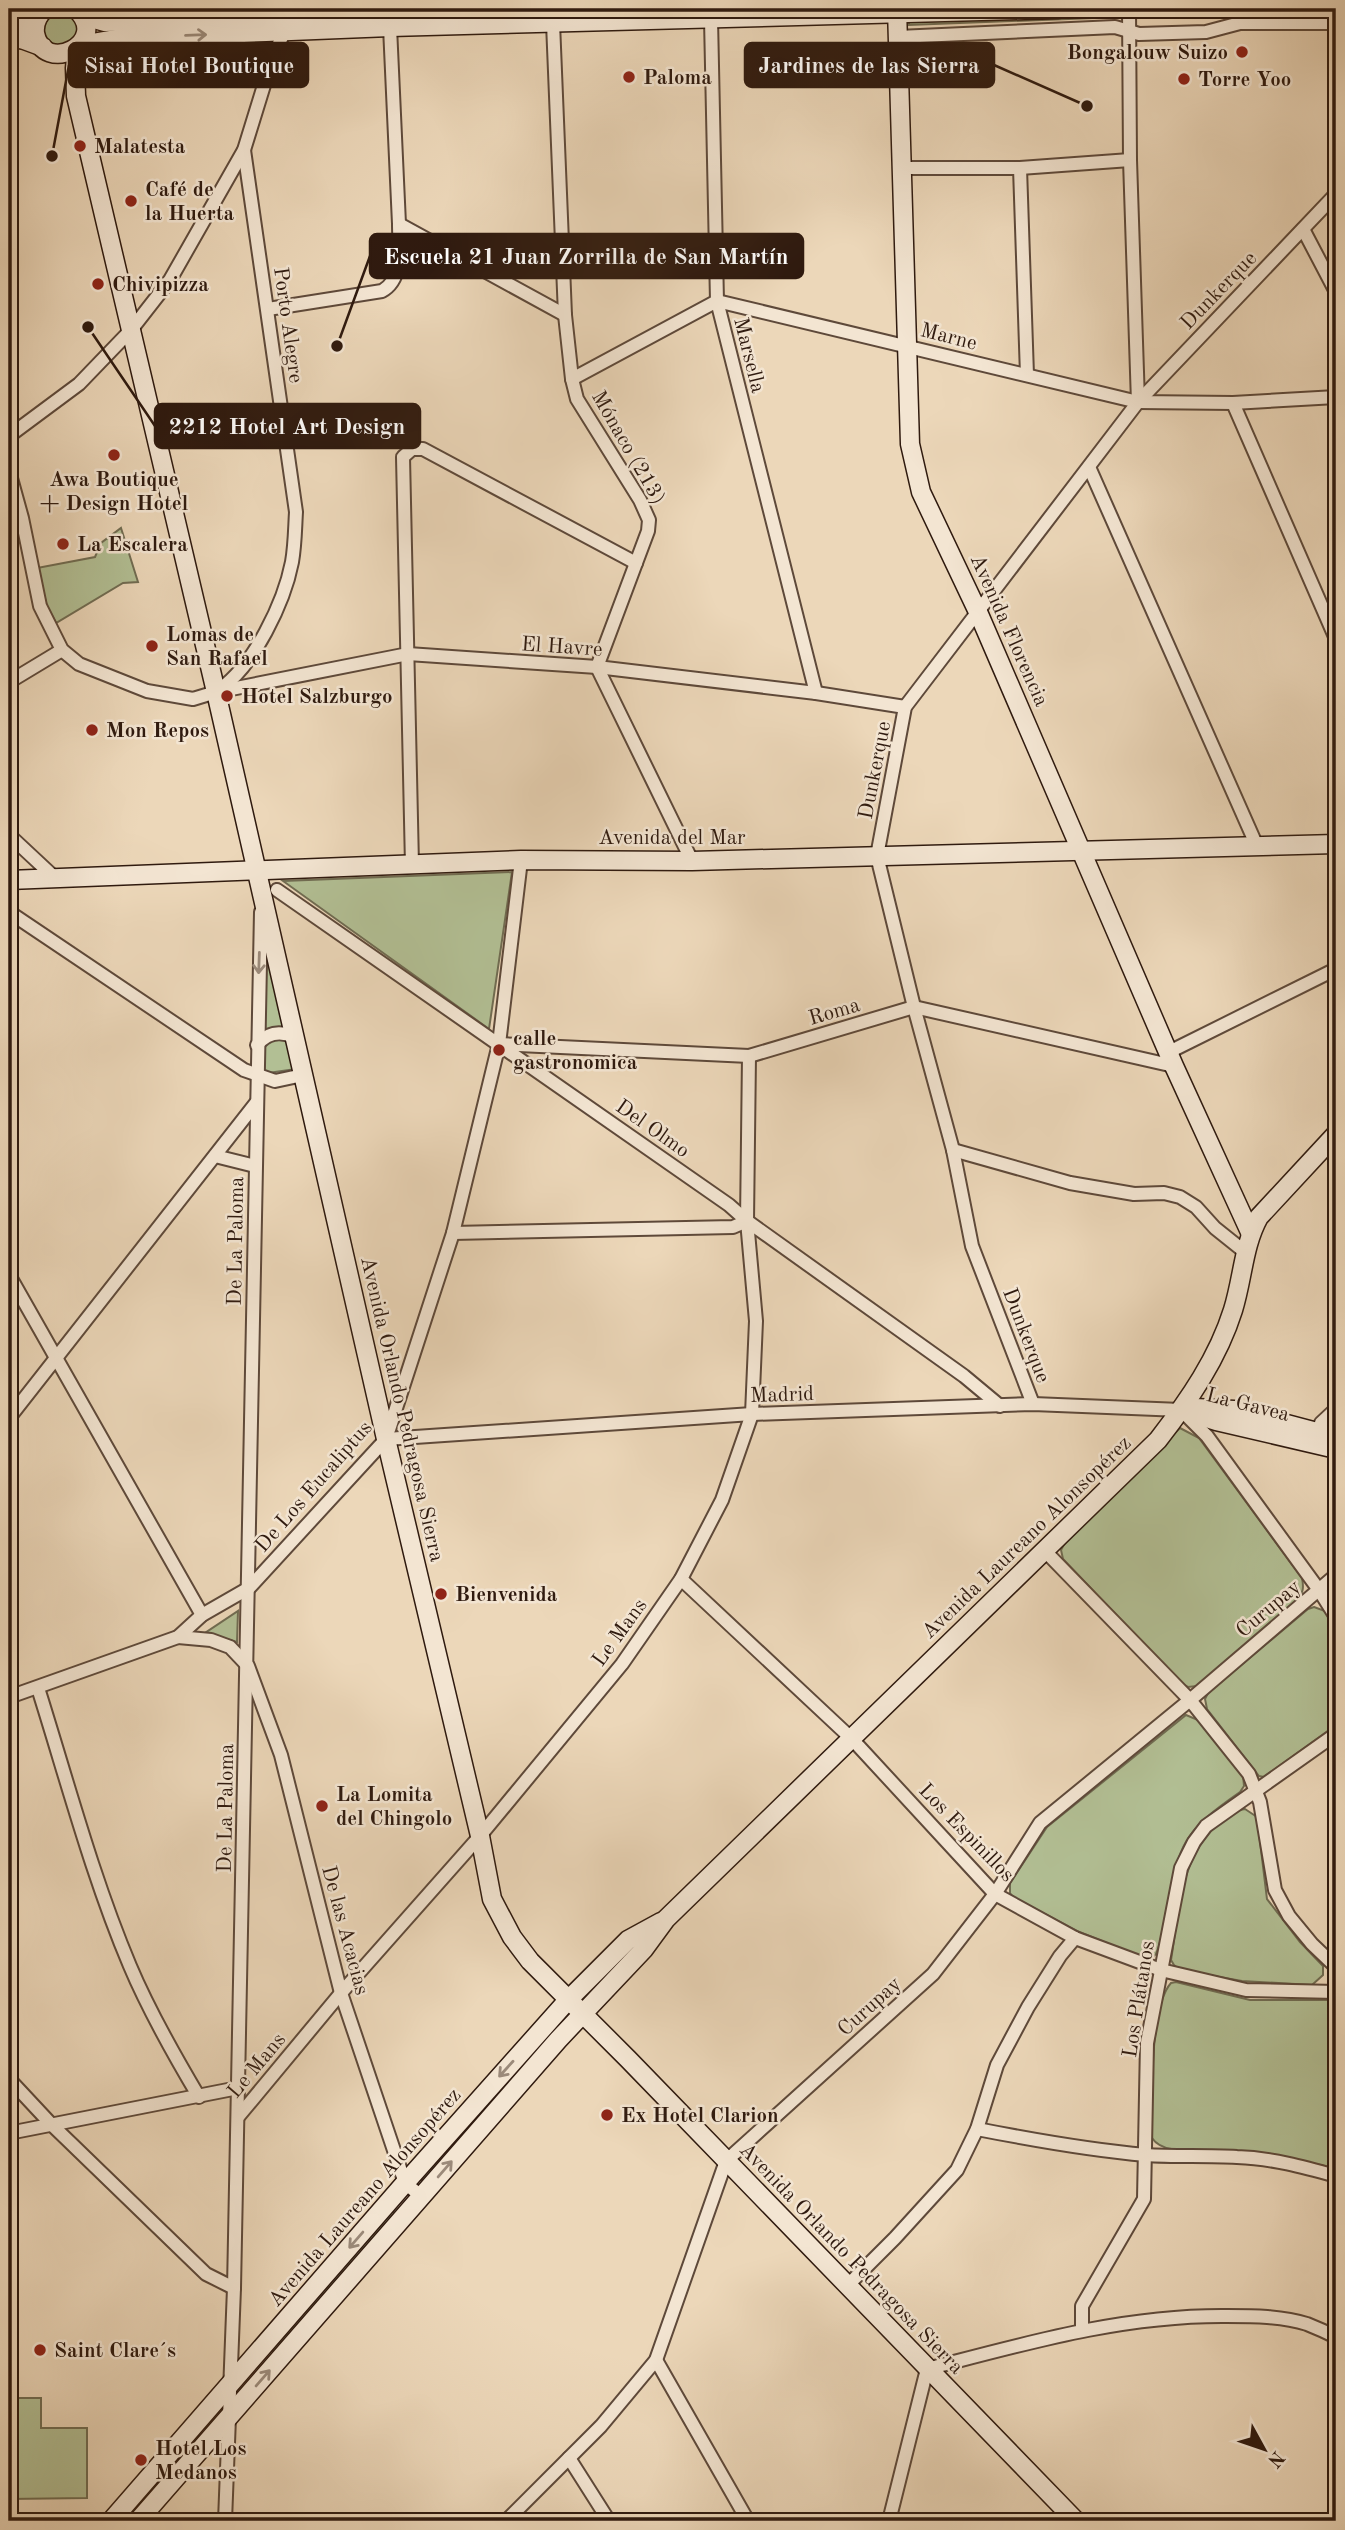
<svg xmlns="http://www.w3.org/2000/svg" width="1345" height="2530" viewBox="0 0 1345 2530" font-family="'Old Standard TT',serif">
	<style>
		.green { fill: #b2bf94; stroke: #706c52; stroke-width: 2 }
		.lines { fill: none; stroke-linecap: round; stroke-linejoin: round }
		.street-casing { stroke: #5e493a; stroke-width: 16 }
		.secondary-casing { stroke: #2f1a0f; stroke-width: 21 }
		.street { stroke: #f3e5d2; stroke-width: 12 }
		.secondary { stroke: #f3e5d2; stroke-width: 18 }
		.oneway { stroke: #9b8a7a }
		.poi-dot { fill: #8f2418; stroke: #f3e5d2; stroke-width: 2.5 }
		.labels { text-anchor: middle; stroke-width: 5; stroke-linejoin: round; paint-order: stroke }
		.poi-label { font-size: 21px; font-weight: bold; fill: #2f1a0f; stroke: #f3e5d2; text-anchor: start }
		.street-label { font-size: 21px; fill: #2f1a0f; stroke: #f3e5d2 }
		.leader { fill: none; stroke: #2f1a0f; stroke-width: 2.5 }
		.callout-dot { fill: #2f1a0f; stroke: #f3e5d2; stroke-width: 2.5 }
		.callout { fill: #2f1a0f; stroke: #2f1a0f; stroke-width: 2.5 }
		.callout-label { font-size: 23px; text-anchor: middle; font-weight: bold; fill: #fff }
	</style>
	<rect width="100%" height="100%" fill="#ecd7b9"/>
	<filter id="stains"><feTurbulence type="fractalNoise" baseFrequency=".00286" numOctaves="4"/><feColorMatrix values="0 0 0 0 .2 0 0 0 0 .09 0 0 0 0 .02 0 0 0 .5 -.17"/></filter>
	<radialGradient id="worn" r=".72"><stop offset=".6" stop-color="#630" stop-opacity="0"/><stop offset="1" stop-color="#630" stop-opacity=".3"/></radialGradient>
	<g class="green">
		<path d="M 54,9 L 70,10 L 82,30 L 68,49 L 45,43 L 42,20 Z"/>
		<path d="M 1135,9 L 1336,9 L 1336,10 L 1136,14 Z"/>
		<path d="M 1121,11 L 1120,17 L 909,25 L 909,18 Z"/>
		<path d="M 121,528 L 138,582 L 123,583 L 56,623 L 47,606 L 37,568 L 95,557 L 101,543 Z"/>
		<path d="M 512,872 L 489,1029 L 283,881 Z"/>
		<path d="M 265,936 L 296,1069 L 261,1074 Z"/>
		<path d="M 1180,1428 L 1199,1438 L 1302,1578 C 1304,1588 1303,1592 1298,1600 L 1197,1686 L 1188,1687 L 1182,1684 L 1063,1559 L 1061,1550 L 1066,1541 Z"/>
		<path d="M 1314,1607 L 1325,1611 L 1336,1629 L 1336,1725 L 1264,1777 L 1259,1776 L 1207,1709 L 1205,1699 L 1208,1693 L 1308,1609 Z"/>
		<path d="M 238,1611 L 237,1642 L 205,1633 Z"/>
		<path d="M 1186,1715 L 1198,1720 L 1243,1775 L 1244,1786 L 1240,1792 C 1181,1833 1180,1843 1166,1912 C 1163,1925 1162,1941 1156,1954 L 1151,1958 L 1144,1958 L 1077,1931 L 1013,1897 L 1010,1893 L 1010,1883 L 1047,1827 Z"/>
		<path d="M 1245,1809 L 1257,1817 L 1267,1899 L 1300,1942 L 1323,1966 L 1323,1975 L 1312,1985 L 1242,1981 L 1180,1970 L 1174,1965 L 1171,1960 C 1179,1912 1180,1853 1222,1821 C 1230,1816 1236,1810 1245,1809 Z"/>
		<path d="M 1176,1982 L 1250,2000 L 1336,2000 L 1336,2169 C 1290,2157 1250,2151 1202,2150 C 1187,2150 1162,2153 1152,2138 C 1152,2104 1149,2007 1171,1983 Z"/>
		<path d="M 525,2057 L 529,2061 L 425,2180 L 422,2180 L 420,2177 Z"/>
		<path d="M 391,2210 L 396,2214 L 276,2353 L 271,2349 Z"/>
		<path d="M 9,2398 L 41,2398 L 41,2428 L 87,2428 L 87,2498 L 9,2499 Z"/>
		<path d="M 196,2435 L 201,2439 L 132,2521 L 122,2521 Z"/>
	</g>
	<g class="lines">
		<defs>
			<g id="street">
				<path d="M 1129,9 L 1130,160 L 1138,402"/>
				<path d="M 711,19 L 717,301 L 816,693"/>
				<path d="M 553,23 L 565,315 L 572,379 L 577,399 L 640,500 L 649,520 L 648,531 L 597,667 L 692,861"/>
				<path d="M 898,37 L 1115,27 L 1139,34 L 1206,32 L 1240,23 L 1336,23"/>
				<path d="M 903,168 L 1020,168 L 1130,160"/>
				<path d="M 1020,168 L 1027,375"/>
				<path d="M 399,224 L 565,315"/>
				<path d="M 1303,229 L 1336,292"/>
				<path d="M 268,309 L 382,291 C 404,279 399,246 399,224 L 390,27"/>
				<path d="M 572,379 L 717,301 L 1138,402 L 1233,403 L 1336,397"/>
				<path d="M 1233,403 L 1336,639"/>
				<path d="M 9,436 L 79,384 L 131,330 L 170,280 L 244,150 L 273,56 L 284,33"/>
				<path d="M 1089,467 L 1256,844"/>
				<path d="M 9,471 L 22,518 L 40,606 L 62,650 L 79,664 L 147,691 L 193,699 L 216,692 L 408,654 L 597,667 L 816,693 L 905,707"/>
				<path d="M 9,682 L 62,650"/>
				<path d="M 220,689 C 254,665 284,603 292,562 C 295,545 295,528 296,512 L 244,150"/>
				<path d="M 9,835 L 54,877"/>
				<path d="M 412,865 L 403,457 L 412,449 L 423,449 L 636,563"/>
				<path d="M 277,890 L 729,1205 L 747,1221 L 964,1376 L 1000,1406"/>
				<path d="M 9,912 L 244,1070 L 275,1081 L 303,1075"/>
				<path d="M 499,1044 L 749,1056 L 914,1007 L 1174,1066"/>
				<path d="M 257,1045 C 267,1033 279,1030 294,1037"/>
				<path d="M 1169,1052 L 1336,969"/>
				<path d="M 953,1150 L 1070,1183 L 1134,1194 L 1164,1193 L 1180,1197 L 1196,1207 L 1215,1228 L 1245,1252"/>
				<path d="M 215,1156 L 255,1166"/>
				<path d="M 453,1233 L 733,1227 L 747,1221"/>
				<path d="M 9,1275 L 202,1615"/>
				<path d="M 1033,1404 L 972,1246 L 953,1150 L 914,1007 L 877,856 L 905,707 L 1138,402 L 1336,194"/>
				<path d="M 9,1418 L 256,1103"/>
				<path d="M 386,1439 L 752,1414 L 1033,1404 L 1181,1410 L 1207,1436 L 1319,1590 L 1336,1617"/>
				<path d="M 1315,1439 L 1321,1423 L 1336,1409"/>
				<path d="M 1045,1551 L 1190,1700 L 1249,1774 L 1260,1802 L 1275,1890 L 1289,1916 L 1312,1944 L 1336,1967"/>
				<path d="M 681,1579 L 852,1739 L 995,1894 L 1075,1938 L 1161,1970 L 1246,1990 L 1336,1992"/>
				<path d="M 178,1637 L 211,1640 L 230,1647 L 248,1666 L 281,1755 L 341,1993 L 405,2183 L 421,2196"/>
				<path d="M 38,1688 C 67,1780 92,1876 130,1966 C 149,2011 174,2055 199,2097"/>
				<path d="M 9,1697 L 178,1637 L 202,1615 L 249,1588 L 386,1439 L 453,1233 L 499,1044 L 521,860"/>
				<path d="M 9,2079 L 51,2124 L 206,2274 L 234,2288"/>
				<path d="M 238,2117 L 341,1993 L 480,1836 L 622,1664 L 681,1579 L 722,1500 L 752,1414 L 756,1321 L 747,1221 L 749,1056"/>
				<path d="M 977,2129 C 1033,2140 1089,2150 1146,2155 C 1176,2157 1207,2155 1237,2157 C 1271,2158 1304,2167 1336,2176"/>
				<path d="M 9,2133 L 238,2088"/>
				<path d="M 847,2286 L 895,2238 L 957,2170 L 977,2129 L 997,2065 L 1028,2007 L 1060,1956 L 1075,1938"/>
				<path d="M 1082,2329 L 1082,2306 L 1144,2199 L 1147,2043 L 1181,1868 L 1194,1842 L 1206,1826 L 1336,1734"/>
				<path d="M 656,2360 L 748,2521"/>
				<path d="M 569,2458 L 609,2521"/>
				<path d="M 225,2521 L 234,2288 L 261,912"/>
				<path d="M 506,2521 L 601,2426 L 656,2360 L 726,2161 L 933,1974 L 995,1894 L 1040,1823 L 1190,1700 L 1336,1575"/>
				<path d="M 889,2521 L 927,2369 C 1027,2343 1123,2315 1227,2316 C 1253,2316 1282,2316 1307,2324 C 1317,2328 1326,2332 1336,2337"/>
			</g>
			<g id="secondary">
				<path d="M 45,9 C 38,15 34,23 35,33 C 43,77 112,42 76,9"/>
				<path d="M 897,9 L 910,444 L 921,492 L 978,612 L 1174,1066 L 1250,1232"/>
				<path d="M 79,11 L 91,18 L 105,22 L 602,9"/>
				<path d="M 9,24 L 27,23 L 38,17"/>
				<path d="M 9,37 L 24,40 L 43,47"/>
				<path d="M 80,45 L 121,38 L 390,27 L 1058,9"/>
				<path d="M 77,47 L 75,68 L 76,96 L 216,692 L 386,1439 L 480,1836 L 492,1899 L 512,1937 L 530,1961 L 628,2059 L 1076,2521"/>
				<path d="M 9,880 L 521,860 L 692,861 L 1336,844"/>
				<path d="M 1195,1408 L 1234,1410 L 1328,1435"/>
				<path d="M 1181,1410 L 1216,1421 L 1336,1449"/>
				<path d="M 111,2521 L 405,2183 L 568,2000 L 628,1940 L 661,1922"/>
				<path d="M 138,2521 L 558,2040 L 644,1949 L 666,1919 L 1158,1440 C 1189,1400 1218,1358 1233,1310 C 1243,1278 1243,1246 1259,1217 L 1336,1134"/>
			</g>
		</defs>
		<use href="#street" class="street-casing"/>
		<use href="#secondary" class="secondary-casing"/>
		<use href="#street" class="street"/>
		<use href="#secondary" class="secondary"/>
	</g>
	<defs><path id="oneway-shaft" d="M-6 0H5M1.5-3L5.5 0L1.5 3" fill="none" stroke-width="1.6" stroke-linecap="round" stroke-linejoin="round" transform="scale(1.75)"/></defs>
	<g class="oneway">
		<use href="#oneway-shaft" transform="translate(196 35) rotate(-2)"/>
		<use href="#oneway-shaft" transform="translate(259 963) rotate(92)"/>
		<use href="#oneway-shaft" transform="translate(506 2069) rotate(132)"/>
		<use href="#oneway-shaft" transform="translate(445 2169) rotate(-49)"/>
		<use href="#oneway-shaft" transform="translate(356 2240) rotate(131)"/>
		<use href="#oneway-shaft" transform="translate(263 2378) rotate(-49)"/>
	</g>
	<g class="poi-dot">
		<circle cx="1242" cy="52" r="7"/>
		<circle cx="629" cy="77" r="7"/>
		<circle cx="1184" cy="79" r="7"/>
		<circle cx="80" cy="146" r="7"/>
		<circle cx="131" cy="201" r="7"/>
		<circle cx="98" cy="284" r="7"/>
		<circle cx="114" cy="455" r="7"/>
		<circle cx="63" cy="544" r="7"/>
		<circle cx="152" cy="646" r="7"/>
		<circle cx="227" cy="696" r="7"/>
		<circle cx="92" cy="730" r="7"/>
		<circle cx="499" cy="1050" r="7"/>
		<circle cx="441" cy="1594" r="7"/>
		<circle cx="322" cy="1806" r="7"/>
		<circle cx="607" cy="2115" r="7"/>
		<circle cx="40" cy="2350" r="7"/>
		<circle cx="141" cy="2460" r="7"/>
	</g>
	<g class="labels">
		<g class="poi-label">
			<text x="1228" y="59" text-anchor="end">Bongalouw Suizo</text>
			<text x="643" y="84">Paloma</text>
			<text x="1198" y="86">Torre Yoo</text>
			<text x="94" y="153">Malatesta</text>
			<text x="145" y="196">Café de<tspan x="145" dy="24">la Huerta</tspan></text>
			<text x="112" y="291">Chivipizza</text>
			<text x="114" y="486" text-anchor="middle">Awa Boutique<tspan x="114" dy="24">+ Design Hotel</tspan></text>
			<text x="77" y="551">La Escalera</text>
			<text x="166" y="641">Lomas de<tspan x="166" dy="24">San Rafael</tspan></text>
			<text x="241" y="703">Hotel Salzburgo</text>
			<text x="106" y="737">Mon Repos</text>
			<text x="513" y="1045">calle<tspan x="513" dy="24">gastronomica</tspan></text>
			<text x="455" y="1601">Bienvenida</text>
			<text x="336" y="1801">La Lomita<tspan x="336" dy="24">del Chingolo</tspan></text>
			<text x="621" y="2122">Ex Hotel Clarion</text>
			<text x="54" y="2357">Saint Clare´s</text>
			<text x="155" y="2455">Hotel Los<tspan x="155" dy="24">Medanos</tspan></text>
		</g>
		<g class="street-label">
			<text transform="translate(1218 290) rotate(-46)" y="7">Dunkerque</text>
			<text transform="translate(289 325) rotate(82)" y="7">Porto Alegre</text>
			<text transform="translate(949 336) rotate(14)" y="7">Marne</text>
			<text transform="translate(750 355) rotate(76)" y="7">Marsella</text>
			<text transform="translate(629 447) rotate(60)" y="7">Mónaco (213)</text>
			<text transform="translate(1010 630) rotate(66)" y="7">Avenida Florencia</text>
			<text transform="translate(562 646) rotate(4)" y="7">El Havre</text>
			<text transform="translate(874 770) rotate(-79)" y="7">Dunkerque</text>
			<text x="672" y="844">Avenida del Mar</text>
			<text transform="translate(834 1011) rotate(-16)" y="7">Roma</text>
			<text transform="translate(653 1128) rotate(35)" y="7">Del Olmo</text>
			<text transform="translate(235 1241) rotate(-89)" y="7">De La Paloma</text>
			<text transform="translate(1027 1335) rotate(69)" y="7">Dunkerque</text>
			<text transform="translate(782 1394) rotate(-2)" y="7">Madrid</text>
			<text transform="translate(1248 1404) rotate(14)" y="7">La Gavea</text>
			<text transform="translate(403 1409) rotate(77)" y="7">Avenida Orlando Pedragosa Sierra</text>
			<text transform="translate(313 1486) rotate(-49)" y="7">De Los Eucaliptus</text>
			<text transform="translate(1026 1537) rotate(-44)" y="7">Avenida Laureano Alonsopérez</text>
			<text transform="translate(1268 1608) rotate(-40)" y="7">Curupay</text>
			<text transform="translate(619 1632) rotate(-54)" y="7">Le Mans</text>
			<text transform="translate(225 1808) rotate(-89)" y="7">De La Paloma</text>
			<text transform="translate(967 1832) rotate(46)" y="7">Los Espinillos</text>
			<text transform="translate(346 1930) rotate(75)" y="7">De las Acacias</text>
			<text transform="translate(1138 1999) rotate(-81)" y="7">Los Plátanos</text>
			<text transform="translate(869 2006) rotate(-42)" y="7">Curupay</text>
			<text transform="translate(256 2065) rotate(-50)" y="7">Le Mans</text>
			<text transform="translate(364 2197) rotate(-49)" y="7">Avenida Laureano Alonsopérez</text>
			<text transform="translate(852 2258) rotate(46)" y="7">Avenida Orlando Pedragosa Sierra</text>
		</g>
	</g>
	<path class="leader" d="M1087 106L994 65M52 156L69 65M337 346L370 256M88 327L155 426"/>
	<g class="callout-dot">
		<circle cx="1087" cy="106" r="7"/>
		<circle cx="52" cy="156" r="7"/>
		<circle cx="337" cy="346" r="7"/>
		<circle cx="88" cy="327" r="7"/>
	</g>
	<g class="callout">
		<rect x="745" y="43" width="249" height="44" rx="7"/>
		<rect x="69" y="43" width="239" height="44" rx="7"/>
		<rect x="370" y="234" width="433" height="44" rx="7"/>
		<rect x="155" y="404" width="265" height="44" rx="7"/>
	</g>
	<g class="callout-label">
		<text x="869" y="73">Jardines de las Sierra</text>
		<text x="189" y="73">Sisai Hotel Boutique</text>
		<text x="586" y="264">Escuela 21 Juan Zorrilla de San Martín</text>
		<text x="287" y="434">2212 Hotel Art Design</text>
	</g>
	<rect width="1345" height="2530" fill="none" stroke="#ecd7b9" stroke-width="35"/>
	<rect x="10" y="10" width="1324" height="2509" fill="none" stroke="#2f1a0f" stroke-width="3.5"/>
	<rect x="18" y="18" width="1310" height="2495" fill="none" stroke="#2f1a0f" stroke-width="2"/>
	<g transform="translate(1264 2449) rotate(130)" stroke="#f3e5d2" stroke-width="5" paint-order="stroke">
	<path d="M0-5L12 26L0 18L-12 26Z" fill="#2f1a0f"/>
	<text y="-10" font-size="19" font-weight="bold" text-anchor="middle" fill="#2f1a0f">N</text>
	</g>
	<rect width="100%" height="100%" filter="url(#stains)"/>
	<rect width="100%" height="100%" fill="url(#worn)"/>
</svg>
